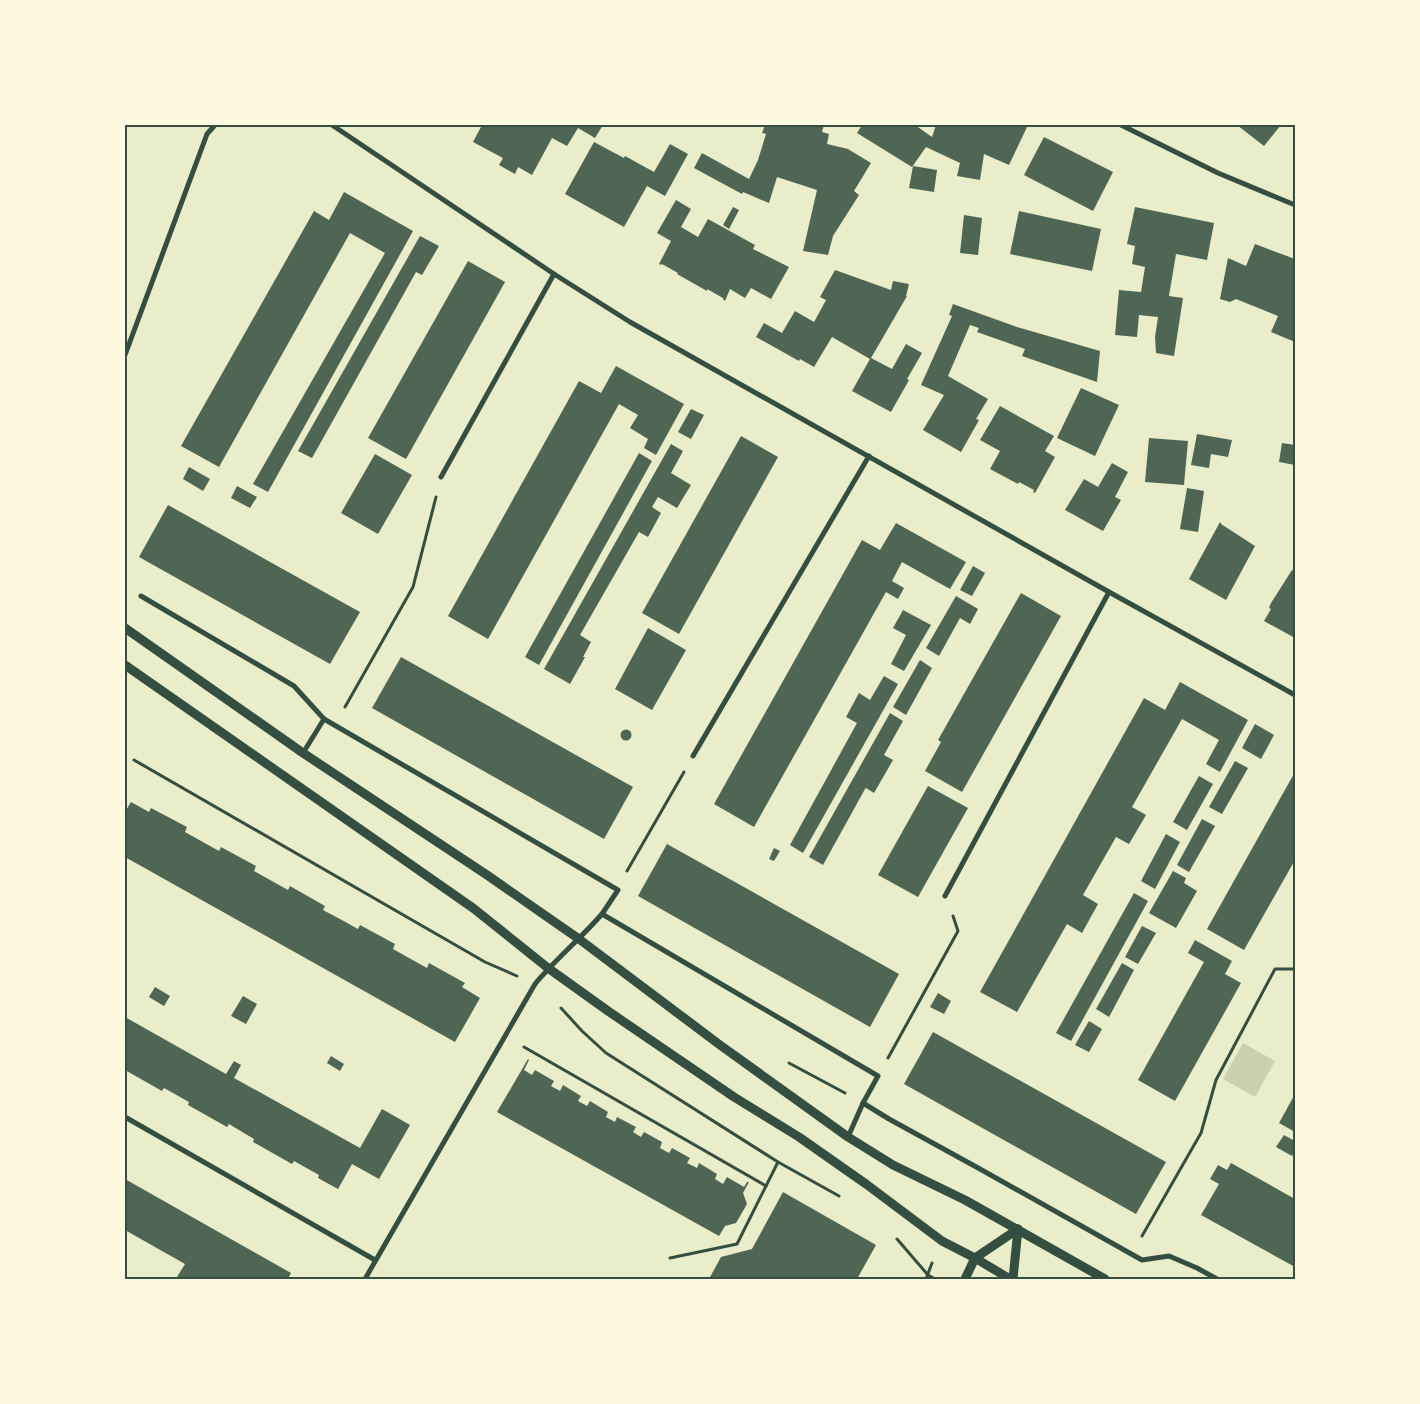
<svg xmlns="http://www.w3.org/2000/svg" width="1420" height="1404" viewBox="0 0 1420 1404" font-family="Montserrat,sans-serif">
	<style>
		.green { fill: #cad2ad }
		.building { fill: #4f6655 }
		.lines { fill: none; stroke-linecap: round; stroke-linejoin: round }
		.path { stroke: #344e41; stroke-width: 3 }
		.minor { stroke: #344e41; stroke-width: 5 }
		.tertiary { stroke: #344e41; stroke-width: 9 }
		.neatline { fill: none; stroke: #344e41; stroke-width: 2 }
	</style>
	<rect width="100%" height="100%" fill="#e9edc9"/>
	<path class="green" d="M 1243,1043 L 1275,1061 L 1255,1097 L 1223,1079 Z"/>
	<g class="building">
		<path d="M 482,125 L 603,125 L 595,138 L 578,128 L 567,146 L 552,138 L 532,175 L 518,167 L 515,174 L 499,165 L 503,158 L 473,142 Z"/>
		<path d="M 765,125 L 824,125 L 822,132 L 829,134 L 827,144 L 848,149 L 871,163 L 854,191 L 859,195 L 833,236 L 828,255 L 803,251 L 817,190 L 777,177 L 769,203 L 743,192 L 742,194 L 694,168 L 702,153 L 749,179 L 758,160 L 766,134 L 762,133 Z"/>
		<path d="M 862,125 L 915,125 L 932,137 L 936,125 L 1028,125 L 1009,165 L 984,154 L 980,180 L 957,176 L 960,163 L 926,147 L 912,167 L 857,133 Z"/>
		<path d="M 1237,125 L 1281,125 L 1264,146 Z"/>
		<path d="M 1044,137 L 1113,172 L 1093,211 L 1024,175 Z"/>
		<path d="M 594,142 L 624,158 L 625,156 L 654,172 L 670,144 L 688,154 L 665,196 L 647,186 L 624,227 L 565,194 Z"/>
		<path d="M 913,166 L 937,170 L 934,192 L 909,188 Z"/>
		<path d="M 344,192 L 413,231 L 268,492 L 253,484 L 385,253 L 350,233 L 219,467 L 181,446 L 314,211 L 329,220 Z"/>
		<path d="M 676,200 L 691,209 L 681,227 L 698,237 L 708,219 L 755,245 L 753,249 L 789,267 L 771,299 L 751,288 L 745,298 L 730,289 L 725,301 L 723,299 L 723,298 L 707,289 L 707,291 L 677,274 L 678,273 L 662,264 L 661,265 L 659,264 L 671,241 L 657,233 Z"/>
		<path d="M 733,207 L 739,210 L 729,229 L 723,225 Z"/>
		<path d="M 1135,207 L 1214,223 L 1207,260 L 1176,254 L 1169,296 L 1183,298 L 1174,356 L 1156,353 L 1155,337 L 1158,317 L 1139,315 L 1137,337 L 1115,335 L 1119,290 L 1141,292 L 1145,267 L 1132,264 L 1135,246 L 1127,244 Z"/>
		<path d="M 1019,211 L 1101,229 L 1092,271 L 1010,254 Z"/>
		<path d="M 964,215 L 982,218 L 978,255 L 960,253 Z"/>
		<path d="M 420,236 L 439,246 L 422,275 L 416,272 L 312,458 L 298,451 Z"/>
		<path d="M 1255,244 L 1295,259 L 1295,342 L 1271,332 L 1278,316 L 1236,299 L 1230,302 L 1220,299 L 1228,258 L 1246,266 Z"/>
		<path d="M 468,261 L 505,282 L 406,459 L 368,438 Z"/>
		<path d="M 835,270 L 891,290 L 893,281 L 909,284 L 906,296 L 907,296 L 871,358 L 892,369 L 906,344 L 922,353 L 907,379 L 909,380 L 891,412 L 852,391 L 870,359 L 832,337 L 814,367 L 800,359 L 799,361 L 756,337 L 764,323 L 782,333 L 795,311 L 814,322 L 826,300 L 820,297 Z"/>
		<path d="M 953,304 L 1017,327 L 1100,351 L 1097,382 L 1022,356 L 1025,349 L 977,332 L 979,328 L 970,325 L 948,376 L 988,399 L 976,419 L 979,420 L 961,452 L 923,430 L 944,395 L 921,385 L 952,316 L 949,315 Z"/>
		<path d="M 616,366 L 684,404 L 656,455 L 644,448 L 648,439 L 630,428 L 638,415 L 619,404 L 488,639 L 448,616 L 579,381 L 601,393 Z"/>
		<path d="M 1081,388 L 1119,405 L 1095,456 L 1057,438 Z"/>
		<path d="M 1000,406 L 1054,436 L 1045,451 L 1055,457 L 1035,493 L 1033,492 L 1034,490 L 1019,482 L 1018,484 L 990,469 L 1000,451 L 980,440 Z"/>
		<path d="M 691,409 L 704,415 L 691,439 L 678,432 Z"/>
		<path d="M 1197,434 L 1232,440 L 1228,457 L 1211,454 L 1209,468 L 1191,465 Z"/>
		<path d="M 741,436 L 778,457 L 679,634 L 642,613 Z"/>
		<path d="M 1149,438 L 1188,441 L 1184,485 L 1145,482 Z"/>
		<path d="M 1282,443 L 1295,445 L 1295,465 L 1279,462 Z"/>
		<path d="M 671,444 L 683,451 L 671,473 L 691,485 L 677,508 L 658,497 L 652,507 L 661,513 L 648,537 L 639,532 L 580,635 L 591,642 L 583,657 L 585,657 L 570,684 L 544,669 Z"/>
		<path d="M 639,453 L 652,461 L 539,665 L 525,657 Z"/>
		<path d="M 375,454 L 412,475 L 378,534 L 341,513 Z"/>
		<path d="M 1112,463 L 1128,472 L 1115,497 L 1121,500 L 1103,531 L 1065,510 L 1084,479 L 1098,487 Z"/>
		<path d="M 189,467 L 210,479 L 203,491 L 183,479 Z"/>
		<path d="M 237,486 L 257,497 L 250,508 L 231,498 Z"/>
		<path d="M 1187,488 L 1204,491 L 1198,532 L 1180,529 Z"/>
		<path d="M 168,505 L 360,612 L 330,664 L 139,557 Z"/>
		<path d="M 1220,522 L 1221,523 L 1221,524 L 1255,546 L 1226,600 L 1189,579 Z"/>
		<path d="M 896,523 L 966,562 L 950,589 L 902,562 L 892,581 L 904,588 L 898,599 L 886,592 L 754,827 L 714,804 L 862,540 L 880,550 Z"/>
		<path d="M 973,566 L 985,573 L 972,596 L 960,590 Z"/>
		<path d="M 1292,570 L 1295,572 L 1295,638 L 1264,621 L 1271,609 L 1269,608 L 1271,603 Z"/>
		<path d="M 1021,593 L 1061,616 L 962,792 L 925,771 L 941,742 L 938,740 Z"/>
		<path d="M 956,596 L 978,609 L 970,624 L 960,618 L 939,656 L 926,648 Z"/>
		<path d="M 903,610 L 931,625 L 904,671 L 891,664 L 906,635 L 893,628 Z"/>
		<path d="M 648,628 L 686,650 L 652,710 L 615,689 Z"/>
		<path d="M 401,657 L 633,787 L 604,839 L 372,708 Z"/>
		<path d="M 920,660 L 932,668 L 906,715 L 893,707 Z"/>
		<path d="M 884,676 L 898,684 L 803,853 L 790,845 L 857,723 L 846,717 L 859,693 L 870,700 Z"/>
		<path d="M 1180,682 L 1248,720 L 1220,772 L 1206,764 L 1219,740 L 1182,719 L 1132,807 L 1146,815 L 1129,844 L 1116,837 L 1083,895 L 1098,904 L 1082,933 L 1067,924 L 1017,1012 L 980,992 L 1144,698 L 1165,710 Z"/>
		<path d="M 890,713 L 903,721 L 884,755 L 893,760 L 874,793 L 866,788 L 865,789 L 823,865 L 809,857 Z"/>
		<path d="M 1255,724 L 1274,735 L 1261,759 L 1242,748 Z"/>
		<circle cx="626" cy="735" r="5.5"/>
		<path d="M 1235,761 L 1248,768 L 1222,814 L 1209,807 Z"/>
		<path d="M 1295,772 L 1295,860 L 1244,950 L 1207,929 Z"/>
		<path d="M 1199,776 L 1213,784 L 1187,830 L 1173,822 Z"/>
		<path d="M 928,786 L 968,808 L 918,897 L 878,875 Z"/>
		<path d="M 131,802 L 149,812 L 151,808 L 187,827 L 185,832 L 219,851 L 221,847 L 256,866 L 254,871 L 288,890 L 290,886 L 325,906 L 323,910 L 340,919 L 358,929 L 360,925 L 395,944 L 393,949 L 427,968 L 429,963 L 465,983 L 462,987 L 480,998 L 455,1042 L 125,857 L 125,812 Z"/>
		<path d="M 1202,819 L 1215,826 L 1189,872 L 1177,865 Z"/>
		<path d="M 1166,834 L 1180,842 L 1155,889 L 1141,881 Z"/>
		<path d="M 667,844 L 899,974 L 870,1027 L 638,896 Z"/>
		<path d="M 774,848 L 780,851 L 774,861 L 769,859 Z"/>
		<path d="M 1173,871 L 1186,878 L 1184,883 L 1197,891 L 1176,928 L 1149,913 Z"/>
		<path d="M 1134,893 L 1148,901 L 1071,1041 L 1056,1033 Z"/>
		<path d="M 1142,926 L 1156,933 L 1138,964 L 1125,957 Z"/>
		<path d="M 1195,940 L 1232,961 L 1225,974 L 1241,983 L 1175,1101 L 1138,1080 L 1204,962 L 1188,953 Z"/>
		<path d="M 1122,963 L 1134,970 L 1109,1017 L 1096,1009 Z"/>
		<path d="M 155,987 L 170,996 L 164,1006 L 149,997 Z"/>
		<path d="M 938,993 L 951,1001 L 944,1014 L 930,1007 Z"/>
		<path d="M 243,996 L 257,1004 L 246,1024 L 231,1016 Z"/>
		<path d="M 125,1017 L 226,1074 L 234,1061 L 241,1065 L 234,1078 L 360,1148 L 382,1109 L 410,1125 L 379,1179 L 352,1164 L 338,1189 L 318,1178 L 319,1175 L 294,1161 L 292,1164 L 253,1142 L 254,1139 L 229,1124 L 227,1127 L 188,1105 L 189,1102 L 164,1088 L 162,1091 L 125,1070 Z"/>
		<path d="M 1089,1021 L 1102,1029 L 1089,1052 L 1075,1045 Z"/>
		<path d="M 933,1032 L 1166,1162 L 1136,1214 L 904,1084 Z"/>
		<path d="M 331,1056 L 344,1064 L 340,1071 L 327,1063 Z"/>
		<path d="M 528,1059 L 529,1060 L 524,1070 L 532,1075 L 535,1070 L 554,1081 L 551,1086 L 560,1091 L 563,1085 L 581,1096 L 578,1101 L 587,1106 L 590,1101 L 608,1112 L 606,1117 L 615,1122 L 617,1117 L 636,1127 L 633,1132 L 641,1137 L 644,1132 L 662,1142 L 660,1148 L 669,1153 L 672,1148 L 690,1158 L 687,1163 L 697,1168 L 699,1163 L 717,1174 L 715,1179 L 723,1184 L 727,1177 L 744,1187 L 747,1182 L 749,1182 L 743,1193 L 747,1204 L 736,1223 L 725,1226 L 719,1236 L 497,1112 Z"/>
		<path d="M 1295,1094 L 1295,1132 L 1279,1123 Z"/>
		<path d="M 1284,1135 L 1295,1141 L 1295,1150 L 1292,1156 L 1276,1147 Z"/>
		<path d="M 1231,1163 L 1295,1199 L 1295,1267 L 1201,1215 L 1219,1184 L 1210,1179 L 1218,1165 L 1227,1170 Z"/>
		<path d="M 125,1179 L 291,1273 L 288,1279 L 180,1279 L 177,1277 L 185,1264 L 125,1230 Z"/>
		<path d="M 783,1192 L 876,1245 L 857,1279 L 709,1279 L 721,1257 L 752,1249 Z"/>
	</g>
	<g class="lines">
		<g class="path">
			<path d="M 345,707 L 413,587 L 436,497"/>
			<path d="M 134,760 L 485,962 L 517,976"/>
			<path d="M 627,871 L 684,772"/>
			<path d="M 561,1008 L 582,1031 L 606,1053 L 778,1162 L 839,1196"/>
			<path d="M 524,1047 L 766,1186"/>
			<path d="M 888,1058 L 958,931 L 953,916"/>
			<path d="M 789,1063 L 845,1093"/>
			<path d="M 1142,1236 L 1201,1133 L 1216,1080 L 1275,969 L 1295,969"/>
			<path d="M 897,1239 L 928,1275 L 935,1279"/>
			<path d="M 670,1258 L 737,1244 L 778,1162"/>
			<path d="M 926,1279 L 932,1263"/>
		</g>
		<g class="minor">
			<path d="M 332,125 L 554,274 L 630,322 L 1109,592 L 1295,695"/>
			<path d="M 1121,125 L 1218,173 L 1295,205"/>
			<path d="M 125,355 L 207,134 L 215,125"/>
			<path d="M 441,477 L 554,274"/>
			<path d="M 141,596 L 294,686 L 324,719 L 618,890 L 602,914 L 878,1076 L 863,1103 L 848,1137"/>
			<path d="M 303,753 L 324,719"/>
			<path d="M 693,756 L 869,456"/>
			<path d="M 945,896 L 1109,592"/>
			<path d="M 863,1103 L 889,1119 L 980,1169 L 1142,1260 L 1169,1256 L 1197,1268 L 1217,1279"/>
			<path d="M 125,1117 L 375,1260"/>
			<path d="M 365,1279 L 535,984 C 556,959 581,938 602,914"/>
		</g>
		<g class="tertiary">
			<path d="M 125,628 L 303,753 L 487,875 L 579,939 L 720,1045 L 848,1137 L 893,1165 L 965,1200 L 1105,1279"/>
			<path d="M 125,665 L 473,908 L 548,968 L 608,1011 L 734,1097 L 799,1137 L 866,1184 L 942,1241 L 975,1258 L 1010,1279"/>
			<path d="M 965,1279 L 975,1258 L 1018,1229"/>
			<path d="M 1013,1279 L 1018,1229"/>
		</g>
	</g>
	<rect width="1420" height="1404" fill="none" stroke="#fefae0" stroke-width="252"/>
	<rect x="126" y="126" width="1168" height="1152" class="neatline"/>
</svg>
